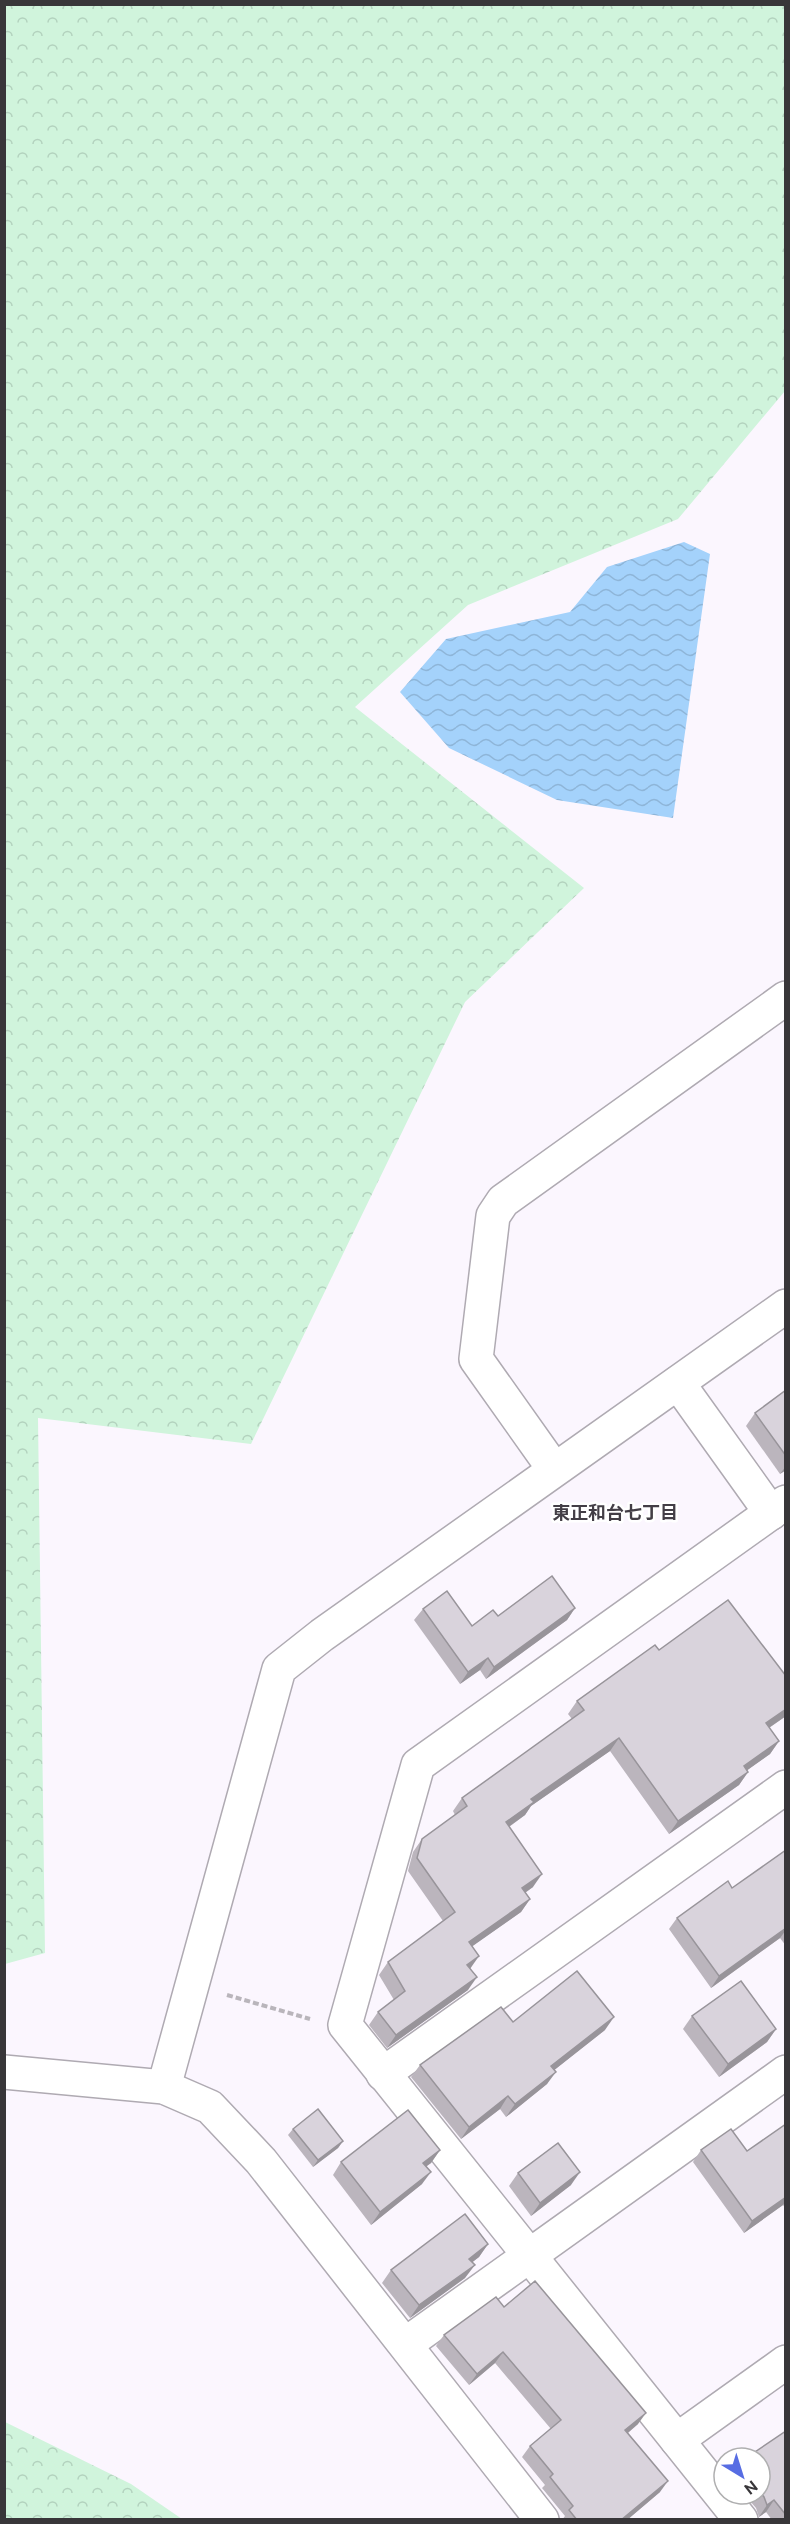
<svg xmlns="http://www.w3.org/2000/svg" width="790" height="2524" viewBox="0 0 790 2524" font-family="Ubuntu,'Noto Sans JP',sans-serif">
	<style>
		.forest { fill: url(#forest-crowns) }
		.water { fill: url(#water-waves) }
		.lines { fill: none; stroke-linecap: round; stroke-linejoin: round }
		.street-casing { stroke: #afaab2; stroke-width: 36 }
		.secondary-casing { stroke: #afaab2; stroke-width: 36 }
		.path { stroke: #b9b5bb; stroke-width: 4; stroke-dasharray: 6 3; stroke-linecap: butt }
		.street { stroke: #fff; stroke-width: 33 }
		.secondary { stroke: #fff; stroke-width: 33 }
		.wall { fill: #bbb5bd }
		.shaded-wall { fill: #98949a }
		.building { fill: #d9d3dc; stroke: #98949a; stroke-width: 1.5 }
		.labels { text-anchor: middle; stroke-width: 5; stroke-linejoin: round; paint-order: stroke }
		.neighbourhood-label { font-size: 18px; font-weight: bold; fill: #433e46; stroke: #fff }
	</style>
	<defs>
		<pattern id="forest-crowns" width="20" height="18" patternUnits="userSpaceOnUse" patternTransform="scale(1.5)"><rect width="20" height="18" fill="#d0f4dc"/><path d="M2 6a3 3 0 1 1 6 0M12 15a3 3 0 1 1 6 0" fill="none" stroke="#b3d2be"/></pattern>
		<pattern id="water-waves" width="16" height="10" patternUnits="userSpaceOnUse" patternTransform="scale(1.5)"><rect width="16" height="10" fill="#a4d2fb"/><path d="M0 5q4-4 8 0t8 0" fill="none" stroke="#8eb5d8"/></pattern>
	</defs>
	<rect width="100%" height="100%" fill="#fbf6fe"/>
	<g class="forest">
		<path d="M 5,4 L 785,5 L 785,391 L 678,519 L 468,605 L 355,707 L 584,888 L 465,1002 L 251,1444 L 38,1418 L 45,1953 L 5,1964 Z"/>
		<path d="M 5,2422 L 131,2484 L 182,2519 L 5,2519 Z"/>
	</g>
	<path class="water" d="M 684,542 L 710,554 L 673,818 L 557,800 L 449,748 L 400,692 L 446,639 L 570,612 L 607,567 Z"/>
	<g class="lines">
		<defs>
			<g id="street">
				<path d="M 678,1383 L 771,1513"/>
				<path d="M 554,1469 L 476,1359 L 493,1216 L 503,1201 L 786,998"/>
				<path d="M 383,2074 L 786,1787"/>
				<path d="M 164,2087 L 279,1669 L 322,1635 L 786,1306"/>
				<path d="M 406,2344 L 786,2072"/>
				<path d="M 677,2440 L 786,2362"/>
				<path d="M 741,2520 L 345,2025 L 418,1765 L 786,1502"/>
			</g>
			<path id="secondary" d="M 4,2072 L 164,2087 L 210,2107 L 261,2161 L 542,2520"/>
		</defs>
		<use href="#street" class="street-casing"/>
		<use href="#secondary" class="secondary-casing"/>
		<path class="path" d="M 227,1995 L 310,2019"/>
		<use href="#street" class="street"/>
		<use href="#secondary" class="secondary"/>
	</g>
	<g class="wall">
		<path d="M 786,1390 L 786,1470 L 780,1474 L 746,1426 L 755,1413 Z"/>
		<path d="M 575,1608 L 567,1620 L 486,1679 L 480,1670 L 460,1684 L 414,1620 L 423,1609 L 472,1626 L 498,1616 Z"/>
		<path d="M 659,1650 L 786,1676 L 786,1716 L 769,1728 L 779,1741 L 770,1754 L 747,1770 L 748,1772 L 739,1785 L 669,1834 L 610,1751 L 531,1806 L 525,1815 L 509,1827 L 533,1887 L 525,1893 L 530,1899 L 521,1912 L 472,1946 L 468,1990 L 387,2048 L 369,2025 L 378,2012 L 394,2000 L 379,1975 L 388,1962 L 443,1921 L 408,1871 L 413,1852 L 422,1839 L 455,1815 L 453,1811 L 462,1798 L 572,1719 L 568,1714 L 577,1701 Z"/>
		<path d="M 786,1850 L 786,1946 L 780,1938 L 711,1988 L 669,1929 L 677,1918 L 732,1888 Z"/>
		<path d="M 692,2016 L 776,2029 L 767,2042 L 719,2077 L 683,2029 Z"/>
		<path d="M 605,2030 L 554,2070 L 547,2084 L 506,2117 L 500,2109 L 461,2139 L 411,2077 L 420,2065 Z"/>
		<path d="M 786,2124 L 786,2209 L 783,2205 L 744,2233 L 693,2162 L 701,2150 L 747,2151 Z"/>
		<path d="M 293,2129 L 343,2141 L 338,2148 L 313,2167 L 288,2135 Z"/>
		<path d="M 440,2150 L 431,2163 L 426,2166 L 422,2184 L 371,2225 L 333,2175 L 341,2162 Z"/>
		<path d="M 518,2173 L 571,2185 L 531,2216 L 509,2186 Z"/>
		<path d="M 488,2244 L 479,2257 L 472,2262 L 465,2278 L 410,2318 L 382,2283 L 391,2270 Z"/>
		<path d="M 504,2307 L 638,2424 L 628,2433 L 660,2492 L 627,2520 L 562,2520 L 565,2516 L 542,2488 L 545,2485 L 522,2457 L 530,2446 L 551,2429 L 495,2363 L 469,2385 L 436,2346 L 444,2335 Z"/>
		<path d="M 786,2431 L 786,2520 L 772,2520 L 766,2512 L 759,2517 L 756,2508 L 744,2494 L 760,2494 L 760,2458 Z"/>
	</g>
	<g class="shaded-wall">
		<path d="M 786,1466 L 786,1470 L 780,1474 Z"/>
		<path d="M 575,1608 L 567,1620 L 486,1679 L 494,1667 Z"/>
		<path d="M 488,1658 L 480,1670 L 460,1684 L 468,1672 Z"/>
		<path d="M 786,1709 L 786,1716 L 757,1736 L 766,1723 Z"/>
		<path d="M 619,1738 L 610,1751 L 531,1806 L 525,1815 L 497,1835 L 506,1822 L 531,1799 Z"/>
		<path d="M 779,1741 L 770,1754 L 735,1779 L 744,1766 Z"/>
		<path d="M 748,1772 L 739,1785 L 669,1834 L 678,1821 Z"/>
		<path d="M 542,1874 L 533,1887 L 513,1901 L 522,1888 Z"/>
		<path d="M 530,1899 L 521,1912 L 460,1955 L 469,1942 Z"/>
		<path d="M 786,1928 L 786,1930 L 780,1938 L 711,1988 L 719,1976 Z"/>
		<path d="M 479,1956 L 470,1969 L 467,1965 Z"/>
		<path d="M 477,1977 L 468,1990 L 387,2048 L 396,2035 Z"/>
		<path d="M 614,2017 L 605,2030 L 543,2079 L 551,2066 Z"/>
		<path d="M 776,2029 L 767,2042 L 719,2077 L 728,2064 Z"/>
		<path d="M 556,2072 L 547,2084 L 506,2117 L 515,2104 Z"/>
		<path d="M 508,2096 L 500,2109 L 461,2139 L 469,2127 Z"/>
		<path d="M 343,2141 L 338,2148 L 313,2167 L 318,2160 Z"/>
		<path d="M 440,2150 L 431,2163 L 415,2175 L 423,2163 Z"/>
		<path d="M 431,2172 L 422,2184 L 371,2225 L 380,2212 Z"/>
		<path d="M 580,2172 L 571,2185 L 531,2216 L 540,2203 Z"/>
		<path d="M 786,2197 L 786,2201 L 783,2205 L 744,2233 L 752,2221 Z"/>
		<path d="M 488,2244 L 479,2257 L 460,2272 L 469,2259 Z"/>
		<path d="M 475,2265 L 465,2278 L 410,2318 L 419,2305 Z"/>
		<path d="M 503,2352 L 495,2363 L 469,2385 L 477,2374 Z"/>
		<path d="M 646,2413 L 638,2424 L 618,2441 L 625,2430 Z"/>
		<path d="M 668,2481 L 660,2492 L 627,2520 L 621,2520 Z"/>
		<path d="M 774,2500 L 766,2512 L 759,2517 L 767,2505 Z"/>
	</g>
	<g class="building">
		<path d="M 786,1390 L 786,1456 L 755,1413 Z"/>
		<path d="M 552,1576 L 575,1608 L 494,1667 L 488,1658 L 468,1672 L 423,1609 L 447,1591 L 472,1626 L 493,1610 L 498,1616 Z"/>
		<path d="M 728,1600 L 786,1676 L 786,1709 L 766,1723 L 779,1741 L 744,1766 L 748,1772 L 678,1821 L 619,1738 L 531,1799 L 534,1802 L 506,1822 L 542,1874 L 522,1888 L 530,1899 L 469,1942 L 479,1956 L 467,1965 L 477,1977 L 396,2035 L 378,2012 L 405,1991 L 388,1962 L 455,1912 L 417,1858 L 422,1839 L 467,1806 L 462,1798 L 584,1710 L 577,1701 L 655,1645 L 659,1650 Z"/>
		<path d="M 786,1850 L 786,1928 L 719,1976 L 677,1918 L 728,1881 L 732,1888 Z"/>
		<path d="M 577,1971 L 614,2017 L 551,2066 L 556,2072 L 515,2104 L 508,2096 L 469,2127 L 420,2065 L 501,2007 L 513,2022 Z"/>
		<path d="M 741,1981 L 776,2029 L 728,2064 L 692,2016 Z"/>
		<path d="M 318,2109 L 343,2141 L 318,2160 L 293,2129 Z"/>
		<path d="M 408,2110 L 440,2150 L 423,2163 L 431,2172 L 380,2212 L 341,2162 Z"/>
		<path d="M 786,2124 L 786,2197 L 752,2221 L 701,2150 L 731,2129 L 747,2151 Z"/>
		<path d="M 558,2143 L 580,2172 L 540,2203 L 518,2173 Z"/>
		<path d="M 465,2214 L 488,2244 L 469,2259 L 475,2265 L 419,2305 L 391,2270 Z"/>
		<path d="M 535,2281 L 646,2413 L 625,2430 L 668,2481 L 621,2520 L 577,2520 L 569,2510 L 573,2506 L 550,2477 L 553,2474 L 530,2446 L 561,2420 L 503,2352 L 477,2374 L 444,2335 L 496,2297 L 504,2307 Z"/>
		<path d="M 786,2431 L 786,2515 L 774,2500 L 767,2505 L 764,2497 L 760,2492 L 760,2458 L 746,2458 Z"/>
	</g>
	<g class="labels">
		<g class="neighbourhood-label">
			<text x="615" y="1519">東正和台七丁目</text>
		</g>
	</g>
	<rect width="790" height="2524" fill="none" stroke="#383639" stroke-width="12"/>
	<g transform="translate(742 2476) rotate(142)"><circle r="28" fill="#ffffff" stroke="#afafb0" stroke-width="1.5"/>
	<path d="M0-4.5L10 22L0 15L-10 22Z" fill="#576de3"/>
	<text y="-9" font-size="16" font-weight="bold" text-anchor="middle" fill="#383639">N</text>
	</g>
</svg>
